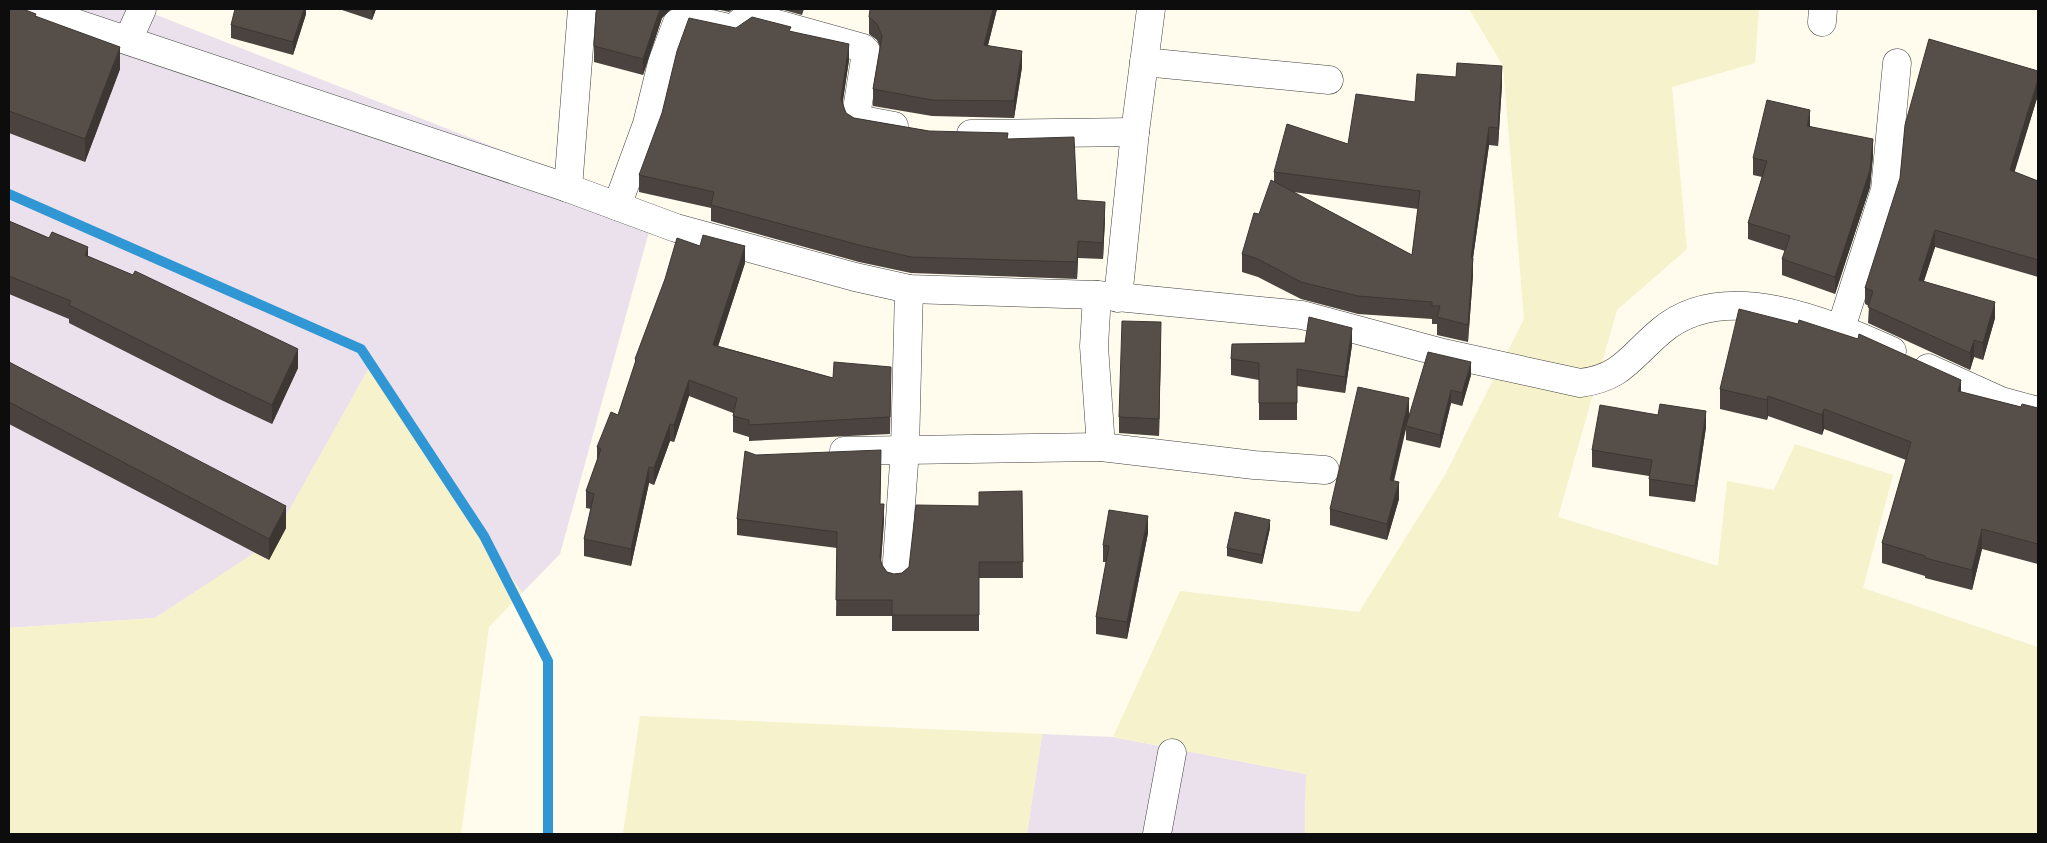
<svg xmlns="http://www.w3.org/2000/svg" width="2047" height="843" viewBox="0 0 2047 843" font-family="Bitter,serif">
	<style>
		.industrial { fill: #ebe1ec }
		.farmland { fill: #f6f2cb }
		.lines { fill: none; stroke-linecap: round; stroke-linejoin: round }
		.stream { stroke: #3197d4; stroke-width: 10 }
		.minor-casing { stroke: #404040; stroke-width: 29 }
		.minor { stroke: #fff; stroke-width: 28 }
		.wall { fill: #4a433f; fill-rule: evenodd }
		.shaded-wall { fill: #3c3733 }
		.building { fill: #564e49; stroke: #3c3733 }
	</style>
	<rect width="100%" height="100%" fill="#fffbed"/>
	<g class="industrial">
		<path d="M 9,9 L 141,9 L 655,210 L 560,554 L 522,593 L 369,368 L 272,542 L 155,618 L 9,628 Z"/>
		<path d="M 1042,734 L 1113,737 L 1306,774 L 1305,834 L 1027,834 Z"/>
	</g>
	<g class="farmland">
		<path d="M 1469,9 L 1759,9 L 1755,63 L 1672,87 L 1687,249 L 1617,310 L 1558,517 L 1718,566 L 1727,481 L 1774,490 L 1795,444 L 1893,475 L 1863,588 L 2038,647 L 2038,834 L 1305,834 L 1306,774 L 1113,737 L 1180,591 L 1359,612 L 1445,475 L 1524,319 L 1503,66 Z"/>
		<path d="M 369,368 L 522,593 L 489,627 L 461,834 L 9,834 L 9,628 L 155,618 L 271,542 Z"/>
		<path d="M 640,716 L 1042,734 L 1027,834 L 623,834 Z"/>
	</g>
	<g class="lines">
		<path class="stream" d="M 9,194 L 361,349 L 484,536 L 548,661 L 548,834"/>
		<defs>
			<g id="minor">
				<path d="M 33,9 L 568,188 L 676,228 L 855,277 L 909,289 L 1097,295 L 1302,315 L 1443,353 L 1580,383 C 1622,378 1631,356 1661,331 C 1724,277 1828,322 1892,351"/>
				<path d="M 1822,22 L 1823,9"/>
				<path d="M 128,40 L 142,9"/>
				<path d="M 1144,62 L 1329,80"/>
				<path d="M 971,134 L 1135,132"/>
				<path d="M 568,188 L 582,9"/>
				<path d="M 617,206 L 647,124 L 662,63 L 677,23 L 687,18 L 733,29 L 745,18 L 752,17 L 863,48 L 866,51 L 865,59 L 856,116 L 857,119 L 894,126"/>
				<path d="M 1097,295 L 1094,346 L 1101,447"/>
				<path d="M 1118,298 L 1135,132 L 1151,9"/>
				<path d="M 1841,328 L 1885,190 L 1897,63"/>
				<path d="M 1928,368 L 2001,401 L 2038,411"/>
				<path d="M 844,451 L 1101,447 L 1254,465 L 1325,470"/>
				<path d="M 896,575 L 905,449 L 909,289"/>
				<path d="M 1157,834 L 1172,753"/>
			</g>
		</defs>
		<use href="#minor" class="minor-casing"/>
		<use href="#minor" class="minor"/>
	</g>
	<g class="wall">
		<path d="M 9,9 L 36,16 L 120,69 L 85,162 L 9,133 Z"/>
		<path d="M 306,9 L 306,14 L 293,55 L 231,38 L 231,25 Z"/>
		<path d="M 339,9 L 376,9 L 372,20 Z"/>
		<path d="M 597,9 L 671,9 L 662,18 L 643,75 L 594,62 L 594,46 Z"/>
		<path d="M 716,9 L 733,9 L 729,12 Z"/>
		<path d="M 780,9 L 804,9 L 802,15 Z"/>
		<path d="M 997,9 L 988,45 L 1022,67 L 1014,118 L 932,116 L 873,106 L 873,89 L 880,47 L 877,40 L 869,34 L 869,17 Z"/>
		<path d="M 791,31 L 849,60 L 842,104 L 846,113 L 854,118 L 929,131 L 1008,139 L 1077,200 L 1105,218 L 1103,259 L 1078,258 L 1077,279 L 911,273 L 859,262 L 711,221 L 711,208 L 639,192 L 639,175 Z"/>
		<path d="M 1502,84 L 1498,146 L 1489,145 L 1473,258 L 1473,275 L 1468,342 L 1437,335 L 1437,324 L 1432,324 L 1432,319 L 1358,314 L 1301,299 L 1258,277 L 1242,272 L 1242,254 L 1274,182 L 1274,172 L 1348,144 L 1415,102 ZM 1293,192 L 1418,209 L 1412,255 Z"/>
		<path d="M 2038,95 L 2014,172 L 2038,181 L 2038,277 L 1935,247 L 1924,281 L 1995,318 L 1983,360 L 1974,357 L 1970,370 L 1868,323 L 1869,306 L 1865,304 L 1865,288 Z"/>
		<path d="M 1810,126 L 1873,156 L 1870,187 L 1835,294 L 1782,275 L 1782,259 L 1785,251 L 1748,239 L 1748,223 L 1762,177 L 1753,175 L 1753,158 Z"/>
		<path d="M 9,221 L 49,238 L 88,256 L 298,368 L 272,424 L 217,398 L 69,323 L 69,319 L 9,294 Z"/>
		<path d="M 745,263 L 718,346 L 833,378 L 891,383 L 890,434 L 749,441 L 749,437 L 733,432 L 733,413 L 689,396 L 674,442 L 670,441 L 654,485 L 649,483 L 631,566 L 584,556 L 584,539 L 591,509 L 586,508 L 586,491 L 597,461 L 597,447 L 618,415 L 635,365 L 635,359 Z"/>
		<path d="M 1798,324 L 1961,392 L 2021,407 L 2038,408 L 2038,564 L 1982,549 L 1972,590 L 1925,578 L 1925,576 L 1882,563 L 1882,543 L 1906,460 L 1824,429 L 1822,435 L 1768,416 L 1767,420 L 1720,409 L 1720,389 Z"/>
		<path d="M 1161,339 L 1159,436 L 1119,433 L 1119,417 Z"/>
		<path d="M 1352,345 L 1345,393 L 1297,386 L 1297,420 L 1259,420 L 1259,380 L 1231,375 L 1231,359 Z"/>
		<path d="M 9,362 L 286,528 L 269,560 L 9,424 Z"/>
		<path d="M 1471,375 L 1462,406 L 1451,403 L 1440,448 L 1406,440 L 1406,429 L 1394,481 L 1399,499 L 1387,540 L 1330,525 L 1330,509 L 1409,414 Z"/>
		<path d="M 1706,427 L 1695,502 L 1649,496 L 1649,476 L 1592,467 L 1592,450 Z"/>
		<path d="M 756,455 L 881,466 L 880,504 L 884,520 L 881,562 L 882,565 L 887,572 L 894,574 L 902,573 L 979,506 L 1022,491 L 1023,578 L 979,578 L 979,631 L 892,631 L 892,616 L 836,616 L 837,548 L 737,535 L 737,519 Z"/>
		<path d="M 1270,528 L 1262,564 L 1227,556 L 1227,548 Z"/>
		<path d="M 1148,533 L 1127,639 L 1096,634 L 1096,617 L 1106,562 L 1103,562 L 1103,545 Z"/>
	</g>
	<g class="shaded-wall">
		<path d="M 304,9 L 306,9 L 306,14 L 293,55 L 293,42 Z"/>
		<path d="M 372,9 L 376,9 L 372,20 Z"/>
		<path d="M 660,9 L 671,9 L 662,18 L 643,75 L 643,59 Z"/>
		<path d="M 993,9 L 997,9 L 984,61 L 984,45 Z"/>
		<path d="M 849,44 L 849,60 L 841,115 L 841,99 Z"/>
		<path d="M 120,47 L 120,69 L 85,162 L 85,139 Z"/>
		<path d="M 1022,51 L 1022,67 L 1014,118 L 1014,101 Z"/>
		<path d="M 1502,66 L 1502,84 L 1498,146 L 1498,128 Z"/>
		<path d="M 2038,79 L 2038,95 L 2010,187 L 2010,170 Z"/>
		<path d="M 1810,110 L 1810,127 L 1807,126 Z"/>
		<path d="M 1489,127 L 1489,145 L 1473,258 L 1473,275 L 1468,342 L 1471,258 Z"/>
		<path d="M 1873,139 L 1873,156 L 1870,187 L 1835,294 L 1835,277 Z"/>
		<path d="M 1105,202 L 1105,218 L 1103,259 L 1103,243 Z"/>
		<path d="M 1935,230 L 1935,247 L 1919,296 L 1919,280 Z"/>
		<path d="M 1078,241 L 1078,258 L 1077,279 L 1077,262 Z"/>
		<path d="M 745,246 L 745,263 L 713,362 L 713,345 Z"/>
		<path d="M 88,247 L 88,266 L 85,255 Z"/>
		<path d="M 1995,302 L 1995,318 L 1983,360 L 1983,343 Z"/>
		<path d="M 1161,322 L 1161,339 L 1159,436 L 1159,419 Z"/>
		<path d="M 1352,328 L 1352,345 L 1345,393 L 1345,377 Z"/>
		<path d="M 1974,340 L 1974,357 L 1970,370 L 1970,353 Z"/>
		<path d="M 298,349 L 298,368 L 272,424 L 272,405 Z"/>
		<path d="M 1471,362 L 1471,375 L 1462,406 L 1462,393 Z"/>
		<path d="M 689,380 L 689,396 L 674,442 L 674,425 Z"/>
		<path d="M 1961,380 L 1961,400 L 1958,391 Z"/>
		<path d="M 1451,390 L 1451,403 L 1440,448 L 1440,435 Z"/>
		<path d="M 1768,396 L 1768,416 L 1767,420 L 1767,400 Z"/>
		<path d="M 1409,398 L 1409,414 L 1390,496 L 1390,480 Z"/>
		<path d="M 1824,409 L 1824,429 L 1822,435 L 1822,415 Z"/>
		<path d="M 1706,411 L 1706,427 L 1695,502 L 1695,486 Z"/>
		<path d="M 670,424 L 670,441 L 654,485 L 654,468 Z"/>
		<path d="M 649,467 L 649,483 L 631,566 L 631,549 Z"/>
		<path d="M 1399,482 L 1399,499 L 1387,540 L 1387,524 Z"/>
		<path d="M 884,504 L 884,520 L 880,574 L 880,558 Z"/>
		<path d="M 286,506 L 286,528 L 269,560 L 269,539 Z"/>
		<path d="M 1148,516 L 1148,533 L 1127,639 L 1127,622 Z"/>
		<path d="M 1270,520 L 1270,528 L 1262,564 L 1262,555 Z"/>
		<path d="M 1982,529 L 1982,549 L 1972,590 L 1972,570 Z"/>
	</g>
	<g class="building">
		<path d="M 9,9 L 23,9 L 36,14 L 35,16 L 120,47 L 85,139 L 9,111 Z"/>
		<path d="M 235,9 L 304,9 L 293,42 L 231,25 Z"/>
		<path d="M 597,9 L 660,9 L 643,59 L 594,46 L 596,13 Z"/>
		<path d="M 870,9 L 993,9 L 984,45 L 1022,51 L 1014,101 L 932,100 L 873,89 L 882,36 L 877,24 L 869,17 Z"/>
		<path d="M 752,17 L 791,27 L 789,31 L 849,44 L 841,99 L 846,113 L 854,118 L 929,131 L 1008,133 L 1007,139 L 1074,137 L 1077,200 L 1105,202 L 1103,243 L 1078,241 L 1077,262 L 911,257 L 859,245 L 711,205 L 714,192 L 639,175 L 662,113 L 677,51 L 689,18 L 736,28 Z"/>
		<path d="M 1929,39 L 2038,71 L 2038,79 L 2010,170 L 2038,181 L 2038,260 L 1935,230 L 1919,280 L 1995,302 L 1983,343 L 1974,340 L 1970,353 L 1868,307 L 1873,291 L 1865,288 L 1900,178 L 1905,125 Z"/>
		<path d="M 1457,63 L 1502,66 L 1498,128 L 1489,127 L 1471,258 L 1473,258 L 1468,325 L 1437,317 L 1440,306 L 1432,306 L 1432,302 L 1358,296 L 1301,282 L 1258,259 L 1242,254 L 1254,213 L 1259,214 L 1271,180 L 1412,255 L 1420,191 L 1274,172 L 1287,124 L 1348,144 L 1356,94 L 1415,102 L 1417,74 L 1456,77 Z"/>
		<path d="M 1767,100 L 1810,110 L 1807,126 L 1873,139 L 1870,170 L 1835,277 L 1782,259 L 1790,236 L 1748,223 L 1767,161 L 1753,158 Z"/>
		<path d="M 9,221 L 49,238 L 52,232 L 88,247 L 85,255 L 133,275 L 135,271 L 298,349 L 272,405 L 217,379 L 69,305 L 71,301 L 9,276 Z"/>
		<path d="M 703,235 L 745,246 L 713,345 L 833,378 L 834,362 L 891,367 L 890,417 L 749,425 L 749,420 L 733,416 L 737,398 L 689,380 L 674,425 L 670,424 L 654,468 L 649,467 L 631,549 L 584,539 L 594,494 L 586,491 L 601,449 L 597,447 L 611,412 L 618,415 L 636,360 L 635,359 L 665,279 L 677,238 L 700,246 Z"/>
		<path d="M 1739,309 L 1798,324 L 1799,320 L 1858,339 L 1859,334 L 1961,380 L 1958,391 L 2021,407 L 2022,404 L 2038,408 L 2038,544 L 1982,529 L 1972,570 L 1925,558 L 1925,556 L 1882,543 L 1911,442 L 1824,409 L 1822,415 L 1768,396 L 1767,400 L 1720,389 Z"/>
		<path d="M 1309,317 L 1352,328 L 1345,377 L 1297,369 L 1297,403 L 1259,403 L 1259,363 L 1231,359 L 1232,344 L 1305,343 Z"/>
		<path d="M 1122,321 L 1161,322 L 1159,419 L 1119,417 Z"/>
		<path d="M 1428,352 L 1471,362 L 1462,393 L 1451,390 L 1440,435 L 1406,426 Z"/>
		<path d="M 9,362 L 286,506 L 269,539 L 9,402 Z"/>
		<path d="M 1358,387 L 1409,398 L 1390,480 L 1399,482 L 1387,524 L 1330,509 Z"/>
		<path d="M 1660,404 L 1706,411 L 1695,486 L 1649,479 L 1652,460 L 1592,450 L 1600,405 L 1658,415 Z"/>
		<path d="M 881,450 L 880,504 L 884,504 L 880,558 L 882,565 L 887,572 L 894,574 L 902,573 L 909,567 L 916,505 L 979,506 L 979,492 L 1022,491 L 1023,562 L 979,562 L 979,615 L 892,615 L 892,600 L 836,600 L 837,532 L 737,519 L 745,451 L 756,455 Z"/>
		<path d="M 1109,510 L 1148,516 L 1127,622 L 1096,617 L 1109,546 L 1103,545 Z"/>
		<path d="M 1235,512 L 1270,520 L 1262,555 L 1227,548 Z"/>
	</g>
	<rect width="2047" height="843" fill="none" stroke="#0d0d0d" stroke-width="20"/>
</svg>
